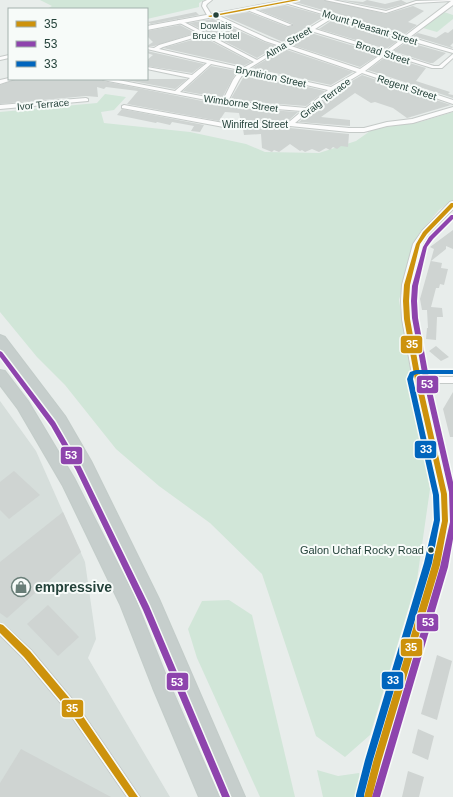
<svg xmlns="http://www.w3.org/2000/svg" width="453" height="797" viewBox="0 0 453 797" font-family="Arial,sans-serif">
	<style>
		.built { fill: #d6dedb }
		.green { fill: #d1e6d8 }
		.building { fill: #cfd4d2 }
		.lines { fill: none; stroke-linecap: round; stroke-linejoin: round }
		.minor-casing { stroke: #c5cac8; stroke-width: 2 }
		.tertiary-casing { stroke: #c5cac8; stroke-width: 2 }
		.trunk-casing { stroke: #c3ccc9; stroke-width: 2 }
		.minor { fill: #fcfcfc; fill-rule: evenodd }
		.tertiary { fill: #fcfcfc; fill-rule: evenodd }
		.trunk { fill: #c6cecc; fill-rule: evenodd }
		.bus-1-casing { stroke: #f7fbf9; stroke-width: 3 }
		.bus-2-casing { stroke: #f7fbf9; stroke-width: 3 }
		.bus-3-casing { stroke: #f7fbf9; stroke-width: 3 }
		.bus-1 { fill: #cd920c; fill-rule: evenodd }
		.bus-2 { fill: #8e44ad; fill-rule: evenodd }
		.bus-3 { fill: #0065bd; fill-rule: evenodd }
		.bus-dot { fill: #24423a; stroke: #f7fbf9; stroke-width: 1.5 }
		.labels { text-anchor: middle; stroke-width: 4; stroke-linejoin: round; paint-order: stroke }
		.far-bus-label { font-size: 9px; fill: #24423a; stroke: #f7fbf9 }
		.far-street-label { font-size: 10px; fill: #24423a; stroke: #f7fbf9 }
		.bus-label { font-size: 11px; fill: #24423a; stroke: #f7fbf9; text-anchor: end }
		.near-poi-label { font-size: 14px; font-weight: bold; fill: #24423a; stroke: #f7fbf9; text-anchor: start }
		.line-badge { stroke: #f7fbf9; stroke-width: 1.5 }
		.badge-label { font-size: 11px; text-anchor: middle; font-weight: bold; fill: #fff }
	</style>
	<rect width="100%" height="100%" fill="#e8edeb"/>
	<path class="built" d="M 0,401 L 36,451 L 85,562 L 96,639 L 88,658 L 170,797 L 0,797 Z"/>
	<g class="green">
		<path d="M 40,0 L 204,0 L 199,3 L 199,7 L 147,19 L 147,9 L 47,9 L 52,6 Z"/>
		<path d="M 444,12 L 453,15 L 453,19 L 437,32 L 423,28 Z"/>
		<path d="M 105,94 L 126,97 L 114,110 L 101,112 L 104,123 L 190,132 L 246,144 L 265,152 L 319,153 L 356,141 L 373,129 L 420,122 L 453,112 L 453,200 L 439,210 L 418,235 L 399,300 L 430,489 L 417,580 L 370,735 L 345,757 L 316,736 L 262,574 L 210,523 L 159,486 L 116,449 L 65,385 L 37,357 L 0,312 L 0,112 L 97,103 Z"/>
		<path d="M 229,600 L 252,615 L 295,797 L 260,797 L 197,658 L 188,629 L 202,601 Z"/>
		<path d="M 317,770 L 338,776 L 359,773 L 362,782 L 358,797 L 323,797 Z"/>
	</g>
	<g class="building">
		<path d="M 301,0 L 324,0 L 386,14 L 413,6 L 424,11 L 408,22 L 417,25 L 405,34 L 295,2 Z"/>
		<path d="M 340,0 L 363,2 L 367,0 L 385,4 L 401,0 L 407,3 L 386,9 Z"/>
		<path d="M 285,5 L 325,16 L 283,42 L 224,16 L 248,12 L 287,27 L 292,26 L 293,24 L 259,10 Z"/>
		<path d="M 196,12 L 199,15 L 151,24 L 148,22 Z"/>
		<path d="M 213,19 L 264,42 L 276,46 L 257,58 L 189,23 Z"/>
		<path d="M 334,19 L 400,39 L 386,49 L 319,29 Z"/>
		<path d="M 180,25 L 195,33 L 154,46 L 147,46 L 153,42 L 147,36 L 147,31 Z"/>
		<path d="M 453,29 L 453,43 L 450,46 L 453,47 L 452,48 L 413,36 L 418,33 L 436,38 L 445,32 L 448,33 Z"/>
		<path d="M 311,33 L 380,54 L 360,67 L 292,45 Z"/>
		<path d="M 203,37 L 251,62 L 243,66 L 163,48 Z"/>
		<path d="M 407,42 L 446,53 L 433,63 L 430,63 L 393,51 Z"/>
		<path d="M 284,49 L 353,72 L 331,85 L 252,68 Z"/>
		<path d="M 147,51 L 204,64 L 192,73 L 147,66 L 147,60 L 153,55 L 147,53 Z"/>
		<path d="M 387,56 L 426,68 L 416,81 L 450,92 L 448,94 L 453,95 L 453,98 L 368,70 Z"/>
		<path d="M 211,66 L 237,71 L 222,98 L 183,91 Z"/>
		<path d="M 246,73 L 325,91 L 306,106 L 230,100 Z"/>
		<path d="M 362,75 L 451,105 L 407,118 L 393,108 L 375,102 L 371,103 L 355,93 L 321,117 L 350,120 L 350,126 L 299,122 L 335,91 Z"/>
		<path d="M 16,79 L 100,79 L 103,81 L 237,108 L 298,112 L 288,121 L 241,122 L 239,113 L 225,112 L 219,121 L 127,104 L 138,91 L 106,87 L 104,89 L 97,87 L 98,97 L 86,96 L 0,104 L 0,85 Z"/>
		<path d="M 121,79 L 187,79 L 175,89 Z"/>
		<path d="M 122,109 L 204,125 L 200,132 L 191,131 L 194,126 L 172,122 L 170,125 L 157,122 L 156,123 L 117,115 Z"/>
		<path d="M 290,128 L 349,134 L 348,147 L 341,146 L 337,149 L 333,147 L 330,150 L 326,148 L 319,152 L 312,149 L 305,152 L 302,150 L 300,151 L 290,144 L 279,152 L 274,150 L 272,152 L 262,148 L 261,134 L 244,135 L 243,129 Z"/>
		<path d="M 453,230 L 453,249 L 446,246 L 446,249 L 431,261 L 442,263 L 441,268 L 448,269 L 444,285 L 440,284 L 439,288 L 436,288 L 431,307 L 442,308 L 443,317 L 437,317 L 436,340 L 426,339 L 427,328 L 428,328 L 427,310 L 422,310 L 420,299 L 434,249 L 430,247 Z"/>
		<path d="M 436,346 L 443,352 L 449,357 L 441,361 L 429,351 Z"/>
		<path d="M 453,392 L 453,437 L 450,437 L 443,409 Z"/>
		<path d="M 14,471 L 40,495 L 9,519 L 0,510 L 0,482 Z"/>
		<path d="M 63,512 L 81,552 L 7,618 L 0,613 L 0,562 Z"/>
		<path d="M 48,605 L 79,637 L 58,656 L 27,624 Z"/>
		<path d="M 437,655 L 452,661 L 437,720 L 421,714 Z"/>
		<path d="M 418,729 L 434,736 L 428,760 L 412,753 Z"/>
		<path d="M 21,749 L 111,797 L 0,797 L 0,783 Z"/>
		<path d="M 408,771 L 424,777 L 419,797 L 402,797 Z"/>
	</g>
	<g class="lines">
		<defs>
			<g id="minor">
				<path d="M 207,0 L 212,0 L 207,4 L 206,6 L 211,14 L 215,14 L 269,39 L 283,44 L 329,16 L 285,3 L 285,1 L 405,36 L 451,1 L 416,3 L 386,13 L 325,0 L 333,0 L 386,11 L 416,1 L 453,0 L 453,5 L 410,37 L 453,50 L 453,53 L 407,40 L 390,52 L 434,66 L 439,66 L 453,54 L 453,58 L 442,68 L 432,68 L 387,54 L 365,71 L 453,100 L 453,104 L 362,73 L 334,90 L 295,123 L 349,128 L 364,128 L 387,122 L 412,119 L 453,107 L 453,111 L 413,123 L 387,126 L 364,132 L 349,132 L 290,126 L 229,128 L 122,108 L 122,106 L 124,105 L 229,124 L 289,122 L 302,111 L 237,106 L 103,80 L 102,79 L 113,79 L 175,91 L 190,78 L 147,69 L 147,67 L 192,75 L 207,63 L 147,49 L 147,47 L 154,48 L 159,45 L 199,33 L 178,22 L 178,20 L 180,20 L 257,60 L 280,46 L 265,41 L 212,16 L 208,17 L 202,6 L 203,2 ZM 334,17 L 403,38 L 386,51 L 315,29 ZM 311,31 L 383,53 L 360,69 L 288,45 ZM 203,35 L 254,62 L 243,68 L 159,49 L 163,47 ZM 284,47 L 357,72 L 331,87 L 248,69 ZM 211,64 L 240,70 L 233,80 L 223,100 L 180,92 ZM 245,71 L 328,90 L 306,108 L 228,101 L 239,80 Z"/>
				<path d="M 247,8 L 251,8 L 292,25 L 288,26 L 247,10 Z"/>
				<path d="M 9,55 L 9,58 L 0,60 L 0,57 Z"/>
				<path d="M 86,98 L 88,99 L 88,101 L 0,109 L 0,105 Z"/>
				<path d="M 418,377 L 453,377 L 453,383 L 418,383 L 414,380 Z"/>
				<path d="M 0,623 L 4,625 L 31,650 L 77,705 L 140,797 L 127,797 L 69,713 L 23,658 L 0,635 Z"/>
			</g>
			<g id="tertiary">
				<path d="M 287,0 L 300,0 L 147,30 L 147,26 Z"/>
				<path d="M 9,78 L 9,79 L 15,79 L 0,84 L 0,80 Z"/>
				<path d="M 453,201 L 453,209 L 428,235 L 423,244 L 412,285 L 411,301 L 412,319 L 423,380 L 450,494 L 451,521 L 443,565 L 385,762 L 376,797 L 360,797 L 369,762 L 429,565 L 439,521 L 438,494 L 413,380 L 402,319 L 401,301 L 402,285 L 413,244 L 422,231 L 450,202 Z"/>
			</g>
			<g id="trunk">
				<path d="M 0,335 L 5,337 L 65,416 L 91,461 L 159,599 L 245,797 L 225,797 L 146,608 L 80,468 L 55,424 L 0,349 Z"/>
				<path d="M 0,370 L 5,371 L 28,401 L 74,478 L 134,596 L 169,683 L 219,797 L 199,797 L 153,688 L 120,604 L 63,486 L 18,409 L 0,385 Z"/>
			</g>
		</defs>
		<use href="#minor" class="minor-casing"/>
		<use href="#tertiary" class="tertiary-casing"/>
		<use href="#trunk" class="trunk-casing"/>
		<use href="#minor" class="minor"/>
		<use href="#tertiary" class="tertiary"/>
		<use href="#trunk" class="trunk"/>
		<defs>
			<g id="bus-1">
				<path d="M 292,0 L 299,0 L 210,17 L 208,16 Z"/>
				<path d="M 451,203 L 453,203 L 453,207 L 427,234 L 420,244 L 410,285 L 409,301 L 410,319 L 421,380 L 447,494 L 448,521 L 440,565 L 381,762 L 372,797 L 364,797 L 373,762 L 432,565 L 442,521 L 441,494 L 415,380 L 404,319 L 403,301 L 404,285 L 416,244 L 423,232 Z"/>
				<path d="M 0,624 L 3,625 L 30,651 L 76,706 L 138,797 L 129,797 L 70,712 L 24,657 L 0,633 Z"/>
			</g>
			<g id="bus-2">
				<path d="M 451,215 L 453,215 L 453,219 L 433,239 L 427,247 L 418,286 L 417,301 L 418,318 L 429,378 L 453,482 L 453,539 L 448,567 L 380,797 L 372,797 L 440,567 L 450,522 L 449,492 L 423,378 L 412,318 L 411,301 L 412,286 L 423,247 L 429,237 Z"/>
				<path d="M 0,351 L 2,352 L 55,422 L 81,467 L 149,606 L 230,797 L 222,797 L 143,610 L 76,470 L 51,426 L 0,357 Z"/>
			</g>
			<path id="bus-3" d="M 416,370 L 453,370 L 453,374 L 417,374 L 414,375 L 413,379 L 439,495 L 440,520 L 432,563 L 373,760 L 364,795 L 364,797 L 356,797 L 356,795 L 365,760 L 424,563 L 434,520 L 433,495 L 407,379 L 410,372 Z"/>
		</defs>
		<use href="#bus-1" class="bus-1-casing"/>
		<use href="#bus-2" class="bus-2-casing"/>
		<use href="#bus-3" class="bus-3-casing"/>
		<use href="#bus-1" class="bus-1"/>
		<use href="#bus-2" class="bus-2"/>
		<use href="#bus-3" class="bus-3"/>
	</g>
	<defs>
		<symbol id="shop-ring" viewBox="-11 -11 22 22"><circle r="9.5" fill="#f7fbf9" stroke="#697e78" stroke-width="1.5"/><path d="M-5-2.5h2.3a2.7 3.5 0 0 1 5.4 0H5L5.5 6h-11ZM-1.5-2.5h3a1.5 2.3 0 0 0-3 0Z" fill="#697e78"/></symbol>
	</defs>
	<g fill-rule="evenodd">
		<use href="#shop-ring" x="10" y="576" width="22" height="22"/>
	</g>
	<g class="bus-dot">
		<circle cx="216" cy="15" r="3.5"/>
		<circle cx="431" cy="550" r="3.5"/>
	</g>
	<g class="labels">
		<g class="far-bus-label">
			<text x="216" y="29">Dowlais<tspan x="216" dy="10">Bruce Hotel</tspan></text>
		</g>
		<g class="far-street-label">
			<text transform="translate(370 27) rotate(17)" y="4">Mount Pleasant Street</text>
			<text transform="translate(288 42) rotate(-31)" y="4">Alma Street</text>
			<text transform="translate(383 52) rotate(18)" y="4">Broad Street</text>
			<text transform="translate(271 76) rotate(12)" y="4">Bryntirion Street</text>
			<text transform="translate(407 87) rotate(18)" y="4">Regent Street</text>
			<text transform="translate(325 98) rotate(-37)" y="4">Graig Terrace</text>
			<text transform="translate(241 103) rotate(8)" y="4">Wimborne Street</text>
			<text transform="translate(43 104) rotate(-5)" y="4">Ivor Terrace</text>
			<text x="255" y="128">Winifred Street</text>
		</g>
		<g class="bus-label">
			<text x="424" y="554">Galon Uchaf Rocky Road</text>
		</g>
		<g class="near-poi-label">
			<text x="35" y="592">empressive</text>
		</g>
	</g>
	<g class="line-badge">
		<rect x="400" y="335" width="23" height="19" rx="4" fill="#cd920c"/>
		<rect x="416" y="375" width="23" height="19" rx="4" fill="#8e44ad"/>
		<rect x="414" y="440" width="23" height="19" rx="4" fill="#0065bd"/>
		<rect x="60" y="446" width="23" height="19" rx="4" fill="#8e44ad"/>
		<rect x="416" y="613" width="23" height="19" rx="4" fill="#8e44ad"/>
		<rect x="400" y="638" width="23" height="19" rx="4" fill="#cd920c"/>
		<rect x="381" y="671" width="23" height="19" rx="4" fill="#0065bd"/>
		<rect x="166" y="672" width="23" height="19" rx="4" fill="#8e44ad"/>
		<rect x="61" y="699" width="23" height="19" rx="4" fill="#cd920c"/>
	</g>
	<g class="badge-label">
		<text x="412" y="348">35</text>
		<text x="427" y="388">53</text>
		<text x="426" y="453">33</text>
		<text x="71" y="459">53</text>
		<text x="428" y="626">53</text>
		<text x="411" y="651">35</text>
		<text x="393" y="684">33</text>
		<text x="177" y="686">53</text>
		<text x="72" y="712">35</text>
	</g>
	<rect x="8" y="8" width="140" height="72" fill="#f7fbf9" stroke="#a3b1ad"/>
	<rect x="16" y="21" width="20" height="6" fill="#cd920c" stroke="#a3b1ad"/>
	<text x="44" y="28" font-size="12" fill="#24423a">35</text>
	<rect x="16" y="41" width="20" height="6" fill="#8e44ad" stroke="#a3b1ad"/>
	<text x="44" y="48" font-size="12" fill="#24423a">53</text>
	<rect x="16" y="61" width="20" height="6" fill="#0065bd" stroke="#a3b1ad"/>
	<text x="44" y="68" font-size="12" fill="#24423a">33</text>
</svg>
